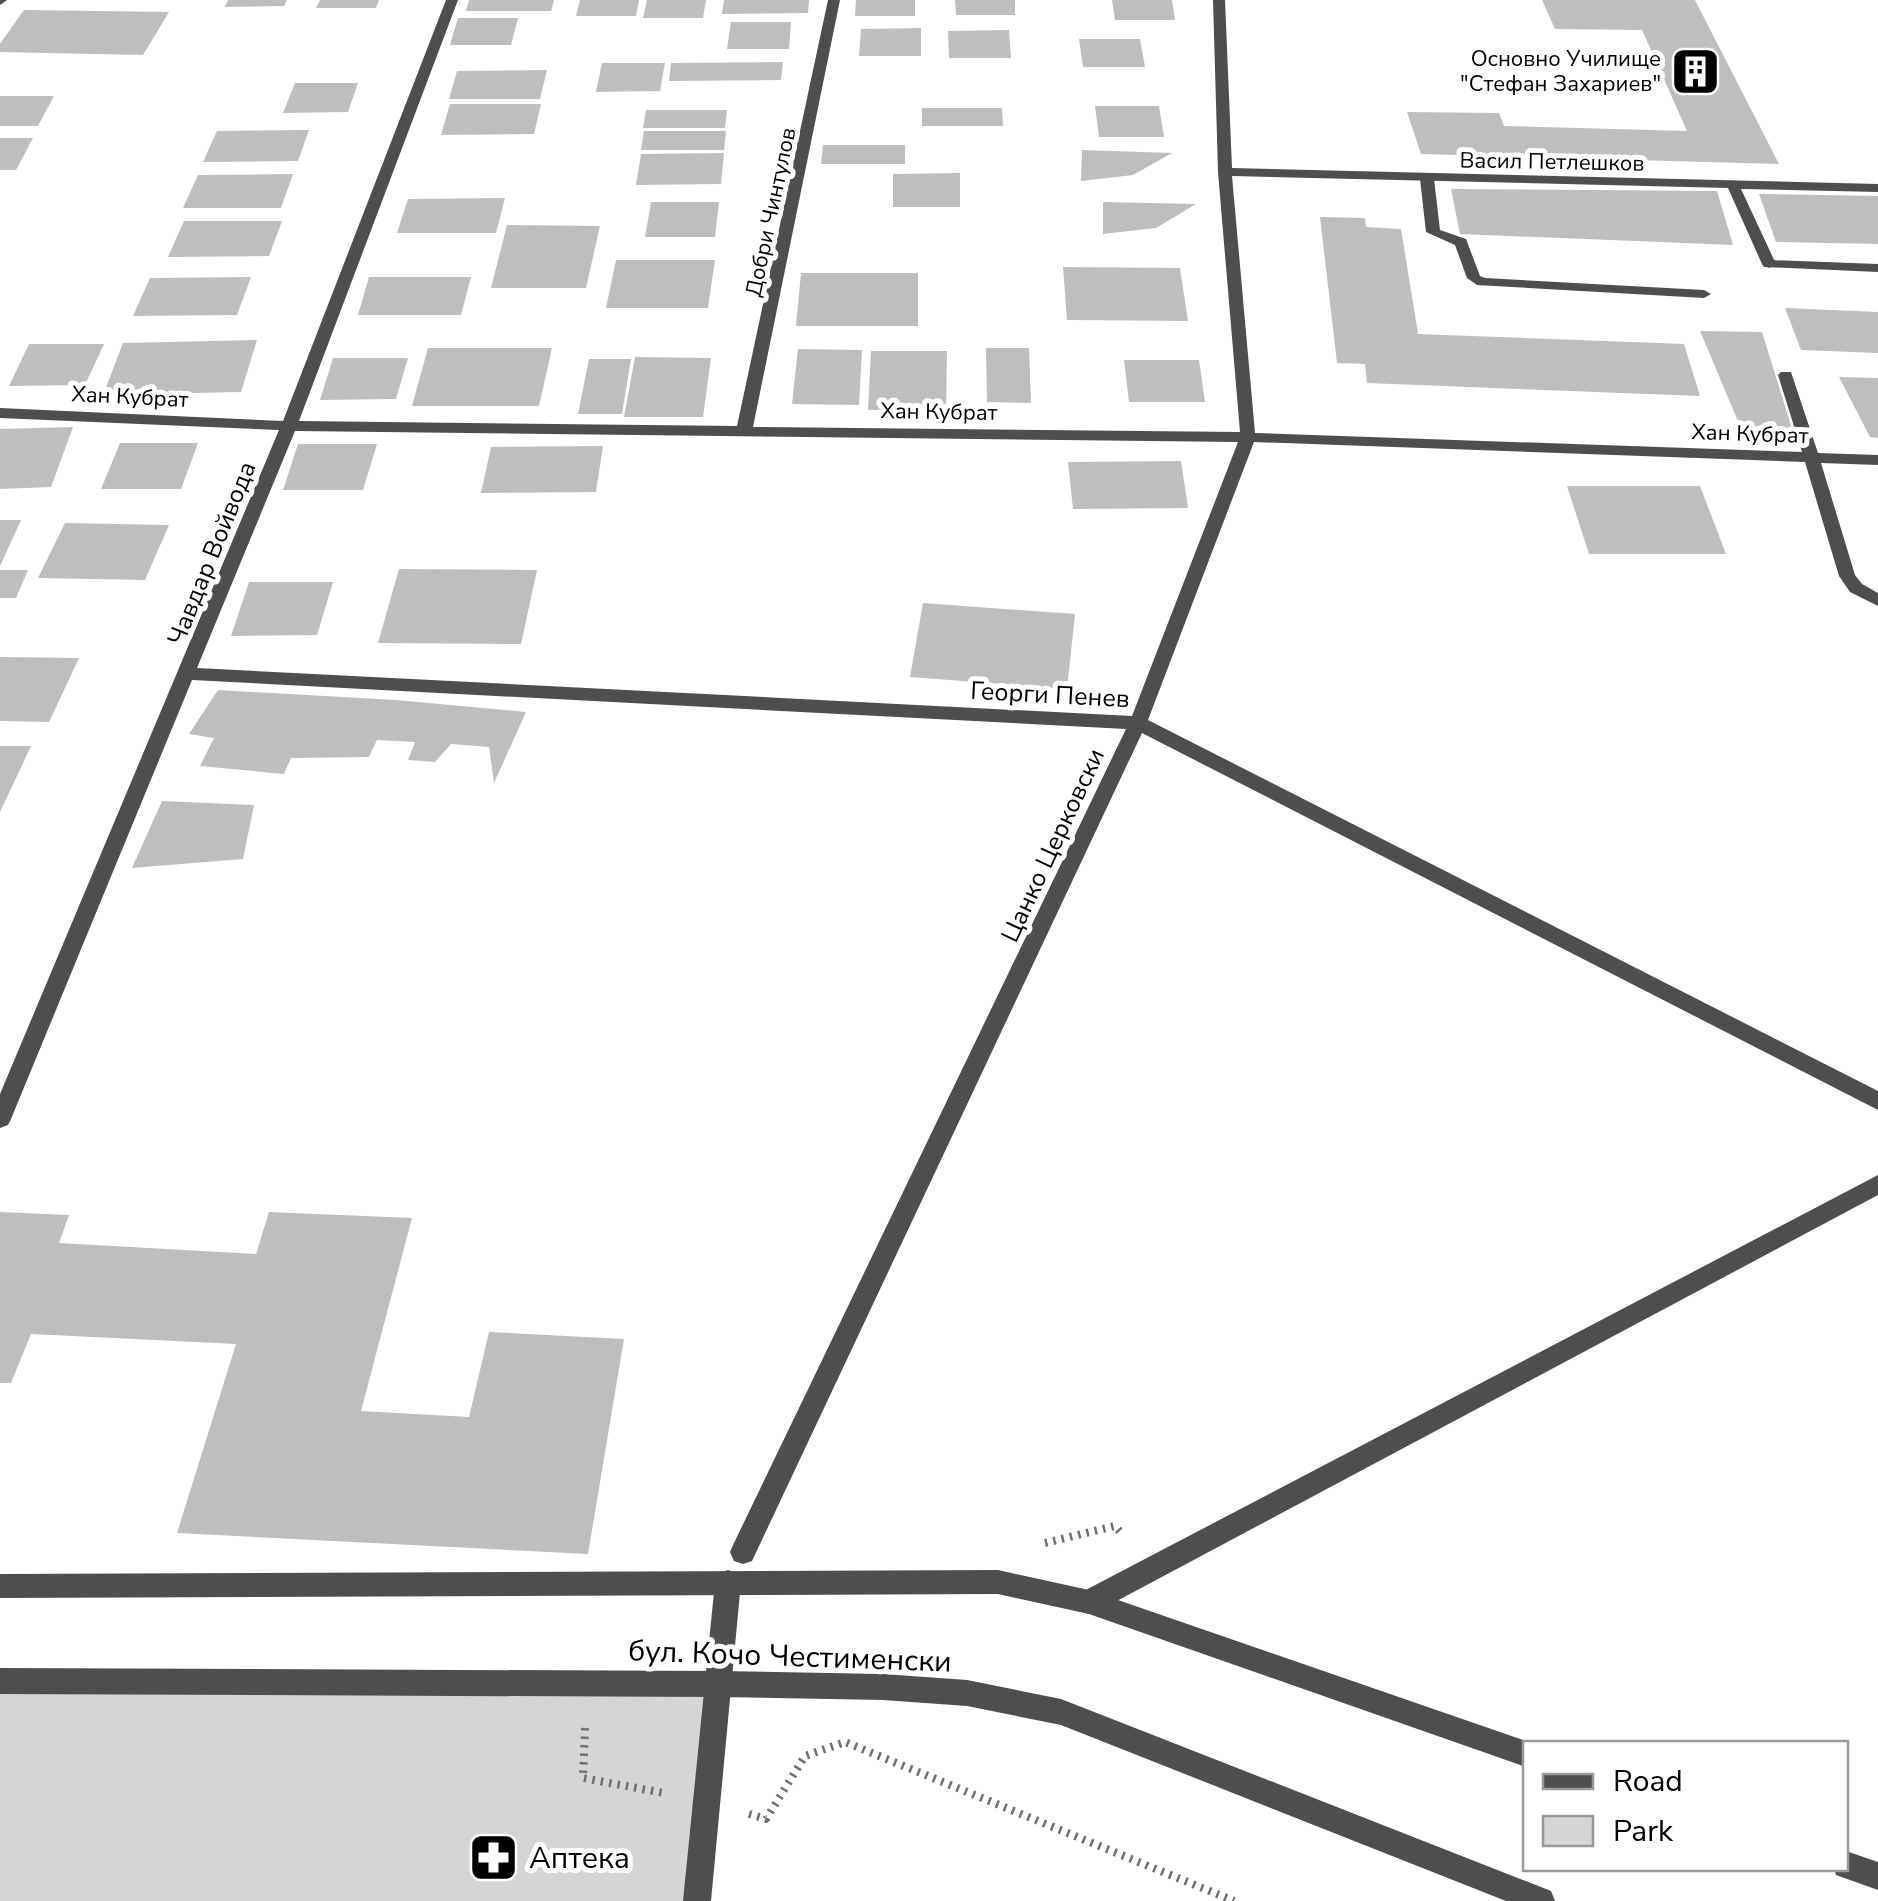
<svg xmlns="http://www.w3.org/2000/svg" width="1878" height="1901" viewBox="0 0 1878 1901" font-family="'Nunito Sans',sans-serif">
	<style>
		.green { fill: #d5d5d5 }
		.building { fill: #bebebe }
		.lines { fill: none; stroke-linecap: round; stroke-linejoin: round }
		.path { stroke: #707070; stroke-width: 8; stroke-dasharray: 2.5 6; stroke-linecap: butt }
		.service { fill: #4e4e4e; fill-rule: evenodd }
		.minor { fill: #4e4e4e; fill-rule: evenodd }
		.tertiary { fill: #4e4e4e; fill-rule: evenodd }
		.labels { text-anchor: middle; stroke-width: 10; stroke-linejoin: round; paint-order: stroke }
		.far-poi-label { font-size: 22px; fill: #000; stroke: #fff; text-anchor: end }
		.far-street-label { font-size: 22px; fill: #000; stroke: #fff }
		.street-label { font-size: 25px; fill: #000; stroke: #fff }
		.near-street-label { font-size: 30px; fill: #000; stroke: #fff }
		.near-poi-label { font-size: 30px; fill: #000; stroke: #fff; text-anchor: start }
	</style>
	<rect width="100%" height="100%" fill="#fff"/>
	<path class="green" d="M 0,1681 L 718,1684 L 697,1901 L 0,1901 Z"/>
	<g class="building">
		<path d="M 228,0 L 287,0 L 284,6 L 225,7 Z"/>
		<path d="M 320,0 L 379,0 L 376,8 L 316,8 Z"/>
		<path d="M 469,0 L 554,0 L 551,11 L 466,11 Z"/>
		<path d="M 580,0 L 639,0 L 636,16 L 576,16 Z"/>
		<path d="M 647,0 L 706,0 L 703,18 L 643,18 Z"/>
		<path d="M 724,0 L 809,0 L 808,13 L 722,14 Z"/>
		<path d="M 856,0 L 915,0 L 915,16 L 855,16 Z"/>
		<path d="M 955,0 L 1015,0 L 1015,15 L 956,15 Z"/>
		<path d="M 1112,0 L 1172,0 L 1175,20 L 1115,20 Z"/>
		<path d="M 1542,0 L 1695,0 L 1779,164 L 1421,154 L 1407,112 L 1499,113 L 1504,126 L 1687,131 L 1642,30 L 1555,29 Z"/>
		<path d="M 24,10 L 169,12 L 143,55 L 0,52 L 0,44 Z"/>
		<path d="M 458,18 L 518,18 L 511,45 L 450,45 Z"/>
		<path d="M 731,22 L 791,22 L 789,49 L 727,49 Z"/>
		<path d="M 921,28 L 921,56 L 859,56 L 861,29 Z"/>
		<path d="M 1009,30 L 1011,58 L 949,58 L 948,31 Z"/>
		<path d="M 1079,39 L 1140,39 L 1145,67 L 1083,67 Z"/>
		<path d="M 783,62 L 781,80 L 669,81 L 671,63 Z"/>
		<path d="M 602,63 L 665,63 L 660,91 L 596,92 Z"/>
		<path d="M 547,70 L 540,99 L 449,99 L 457,71 Z"/>
		<path d="M 295,83 L 358,83 L 348,112 L 283,113 Z"/>
		<path d="M 0,96 L 54,96 L 38,126 L 0,126 Z"/>
		<path d="M 450,104 L 541,104 L 534,134 L 441,135 Z"/>
		<path d="M 1095,106 L 1159,106 L 1164,137 L 1099,137 Z"/>
		<path d="M 922,108 L 1002,108 L 1003,126 L 922,126 Z"/>
		<path d="M 646,110 L 727,110 L 725,128 L 643,128 Z"/>
		<path d="M 309,130 L 298,161 L 203,162 L 217,131 Z"/>
		<path d="M 644,131 L 726,131 L 724,150 L 641,150 Z"/>
		<path d="M 0,138 L 33,138 L 16,170 L 0,170 Z"/>
		<path d="M 823,145 L 905,145 L 905,164 L 821,164 Z"/>
		<path d="M 1082,150 L 1172,153 L 1133,175 L 1081,181 Z"/>
		<path d="M 724,153 L 721,184 L 636,185 L 641,154 Z"/>
		<path d="M 960,173 L 960,207 L 893,207 L 893,174 Z"/>
		<path d="M 293,174 L 281,208 L 183,208 L 198,175 Z"/>
		<path d="M 1451,189 L 1717,191 L 1733,245 L 1460,234 Z"/>
		<path d="M 1759,194 L 1878,196 L 1878,244 L 1776,242 Z"/>
		<path d="M 505,198 L 496,233 L 397,233 L 408,199 Z"/>
		<path d="M 651,202 L 719,202 L 715,237 L 645,237 Z"/>
		<path d="M 1103,202 L 1196,204 L 1156,228 L 1103,234 Z"/>
		<path d="M 1320,217 L 1365,218 L 1366,227 L 1401,229 L 1418,334 L 1684,344 L 1700,396 L 1367,383 L 1365,364 L 1337,363 Z"/>
		<path d="M 184,221 L 282,221 L 269,256 L 168,257 Z"/>
		<path d="M 507,225 L 600,226 L 586,288 L 491,288 Z"/>
		<path d="M 616,260 L 715,260 L 708,308 L 606,308 Z"/>
		<path d="M 1063,267 L 1180,268 L 1188,321 L 1067,320 Z"/>
		<path d="M 801,273 L 918,273 L 918,326 L 796,326 Z"/>
		<path d="M 251,277 L 237,315 L 133,316 L 150,278 Z"/>
		<path d="M 369,277 L 471,277 L 461,315 L 358,315 Z"/>
		<path d="M 1785,308 L 1878,312 L 1878,353 L 1801,350 Z"/>
		<path d="M 1700,331 L 1762,332 L 1793,432 L 1743,433 Z"/>
		<path d="M 257,340 L 241,392 L 103,395 L 123,343 Z"/>
		<path d="M 29,344 L 104,344 L 85,385 L 9,386 Z"/>
		<path d="M 428,348 L 552,348 L 539,406 L 412,406 Z"/>
		<path d="M 986,348 L 1029,348 L 1031,403 L 987,402 Z"/>
		<path d="M 798,349 L 862,350 L 859,405 L 792,404 Z"/>
		<path d="M 871,351 L 947,351 L 946,410 L 868,410 Z"/>
		<path d="M 635,357 L 711,358 L 703,417 L 624,417 Z"/>
		<path d="M 333,358 L 408,358 L 396,399 L 320,400 Z"/>
		<path d="M 589,359 L 631,359 L 622,414 L 578,414 Z"/>
		<path d="M 1124,360 L 1199,360 L 1205,402 L 1129,402 Z"/>
		<path d="M 1839,377 L 1878,378 L 1878,438 L 1870,437 Z"/>
		<path d="M 73,427 L 51,487 L 0,489 L 0,429 Z"/>
		<path d="M 120,443 L 198,443 L 181,489 L 101,489 Z"/>
		<path d="M 298,444 L 377,444 L 363,490 L 283,490 Z"/>
		<path d="M 603,446 L 596,492 L 481,493 L 491,447 Z"/>
		<path d="M 1181,461 L 1188,508 L 1073,509 L 1068,462 Z"/>
		<path d="M 1567,486 L 1700,486 L 1726,554 L 1589,554 Z"/>
		<path d="M 0,520 L 21,520 L 0,566 Z"/>
		<path d="M 65,523 L 169,525 L 145,580 L 38,578 Z"/>
		<path d="M 399,569 L 537,570 L 521,644 L 378,643 Z"/>
		<path d="M 0,570 L 28,570 L 16,598 L 0,598 Z"/>
		<path d="M 249,582 L 333,582 L 317,635 L 231,636 Z"/>
		<path d="M 923,603 L 1075,614 L 1067,689 L 910,677 Z"/>
		<path d="M 0,657 L 79,658 L 49,722 L 0,721 Z"/>
		<path d="M 218,690 L 396,700 L 526,712 L 494,783 L 489,747 L 451,744 L 435,762 L 408,760 L 415,742 L 377,740 L 369,757 L 291,758 L 284,774 L 200,766 L 214,738 L 189,734 Z"/>
		<path d="M 0,746 L 31,746 L 0,812 Z"/>
		<path d="M 162,801 L 254,805 L 243,859 L 132,868 Z"/>
		<path d="M 0,1212 L 69,1215 L 59,1243 L 256,1254 L 269,1212 L 412,1218 L 361,1411 L 469,1417 L 489,1332 L 624,1339 L 588,1554 L 177,1533 L 236,1344 L 31,1334 L 11,1383 L 0,1383 Z"/>
	</g>
	<g class="lines">
		<g class="path">
			<path d="M 1045,1543 L 1115,1526 L 1122,1534"/>
			<path d="M 585,1728 L 583,1778 L 664,1793"/>
			<path d="M 749,1814 L 766,1819 L 805,1756 L 845,1742 L 1234,1901"/>
		</g>
		<g class="service">
			<path d="M 1427,175 L 1434,179 L 1440,230 L 1466,239 L 1480,276 L 1485,278 L 1704,290 L 1711,294 L 1704,298 L 1477,285 L 1467,278 L 1455,245 L 1426,232 L 1420,179 Z"/>
			<path d="M 1769,260 L 1878,264 L 1878,272 L 1764,267 L 1762,264 Z"/>
		</g>
		<g class="minor">
			<path d="M 0,0 L 7,0 L 0,5 Z"/>
			<path d="M 446,0 L 458,0 L 299,421 L 737,426 L 828,0 L 840,0 L 753,427 L 1240,432 L 1218,172 L 1213,0 L 1225,0 L 1232,168 L 1878,184 L 1878,192 L 1741,189 L 1776,264 L 1769,268 L 1762,264 L 1728,188 L 1232,176 L 1255,433 L 1802,452 L 1778,375 L 1781,372 L 1791,372 L 1818,453 L 1878,455 L 1878,465 L 1821,463 L 1855,575 L 1862,584 L 1878,593 L 1878,606 L 1850,592 L 1839,576 L 1805,462 L 1254,442 L 1148,720 L 1878,1091 L 1878,1110 L 1142,733 L 752,1561 L 743,1564 L 734,1561 L 730,1552 L 734,1543 L 1126,729 L 192,680 L 11,1119 L 8,1125 L 0,1128 L 0,1094 L 279,430 L 0,418 L 0,408 L 283,421 ZM 295,431 L 1238,442 L 1132,716 L 197,668 Z"/>
			<path d="M 1878,1175 L 1878,1195 L 1098,1611 L 1089,1614 L 1080,1611 L 1076,1602 L 1080,1593 Z"/>
			<path d="M 728,1570 L 737,1573 L 741,1582 L 711,1901 L 683,1901 L 715,1582 L 719,1573 Z"/>
		</g>
		<g class="tertiary">
			<path d="M 998,1570 L 1089,1590 L 1526,1741 L 1533,1744 L 1526,1744 L 1526,1767 L 1089,1614 L 998,1594 L 0,1598 L 0,1574 Z"/>
			<path d="M 0,1668 L 718,1671 L 883,1674 L 967,1680 L 1061,1699 L 1541,1887 L 1551,1891 L 1555,1901 L 1506,1901 L 1061,1725 L 967,1706 L 883,1700 L 718,1697 L 0,1694 Z"/>
			<path d="M 1846,1851 L 1878,1862 L 1878,1890 L 1836,1875 L 1834,1868 L 1846,1868 Z"/>
		</g>
	</g>
	<defs>
		<symbol id="building-square" viewBox="-11 -11 22 22"><rect x="-9" y="-9" width="18" height="18" rx="4" fill="#000" stroke="#fff"/><path d="M-4-6H4V6H1V3H-1V6H-4ZM-2.5-4.3h1.7v1.8h-1.7ZM.8-4.3h1.7v1.8H.8ZM-2.5-1h1.7V.8h-1.7ZM.8-1h1.7V.8H.8Z" fill="#fff"/></symbol>
		<symbol id="pharmacy-square" viewBox="-11 -11 22 22"><rect x="-9" y="-9" width="18" height="18" rx="4" fill="#000" stroke="#fff"/><path d="M-2-6h4v4h4v4h-4v4h-4v-4h-4v-4h4Z" fill="#fff"/></symbol>
	</defs>
	<g fill-rule="evenodd">
		<use href="#building-square" x="1668" y="44" width="55" height="55"/>
		<use href="#pharmacy-square" x="466" y="1830" width="55" height="55"/>
	</g>
	<g class="labels">
		<g class="far-poi-label">
			<text x="1661" y="66">Основно Училище<tspan x="1661" dy="25">"Стефан Захариев"</tspan></text>
		</g>
		<g class="far-street-label">
			<text transform="translate(1552 161) rotate(1)" y="8">Васил Петлешков</text>
			<text transform="translate(770 212) rotate(-78)" y="8">Добри Чинтулов</text>
			<text transform="translate(130 396) rotate(3)" y="8">Хан Кубрат</text>
			<text transform="translate(939 411) rotate(1)" y="8">Хан Кубрат</text>
			<text transform="translate(1750 433) rotate(2)" y="8">Хан Кубрат</text>
		</g>
		<g class="street-label">
			<text transform="translate(211 553) rotate(-68)" y="9">Чавдар Войвода</text>
			<text transform="translate(1050 694) rotate(3)" y="9">Георги Пенев</text>
			<text transform="translate(1052 845) rotate(-65)" y="9">Цанко Церковски</text>
		</g>
		<g class="near-street-label">
			<text transform="translate(790 1656) rotate(2)" y="10">бул. Кочо Честименски</text>
		</g>
		<g class="near-poi-label">
			<text x="529" y="1868">Аптека</text>
		</g>
	</g>
	<rect x="1523" y="1741" width="325" height="130" fill="#ffffff" stroke="#999999" stroke-width="2.5"/>
	<rect x="1543" y="1774" width="50" height="15" fill="#4e4e4e" stroke="#999999" stroke-width="2.5"/>
	<text x="1613" y="1791" font-size="30" fill="#000000">Road</text>
	<rect x="1543" y="1816" width="50" height="30" fill="#d5d5d5" stroke="#999999" stroke-width="2.5"/>
	<text x="1613" y="1841" font-size="30" fill="#000000">Park</text>
</svg>
